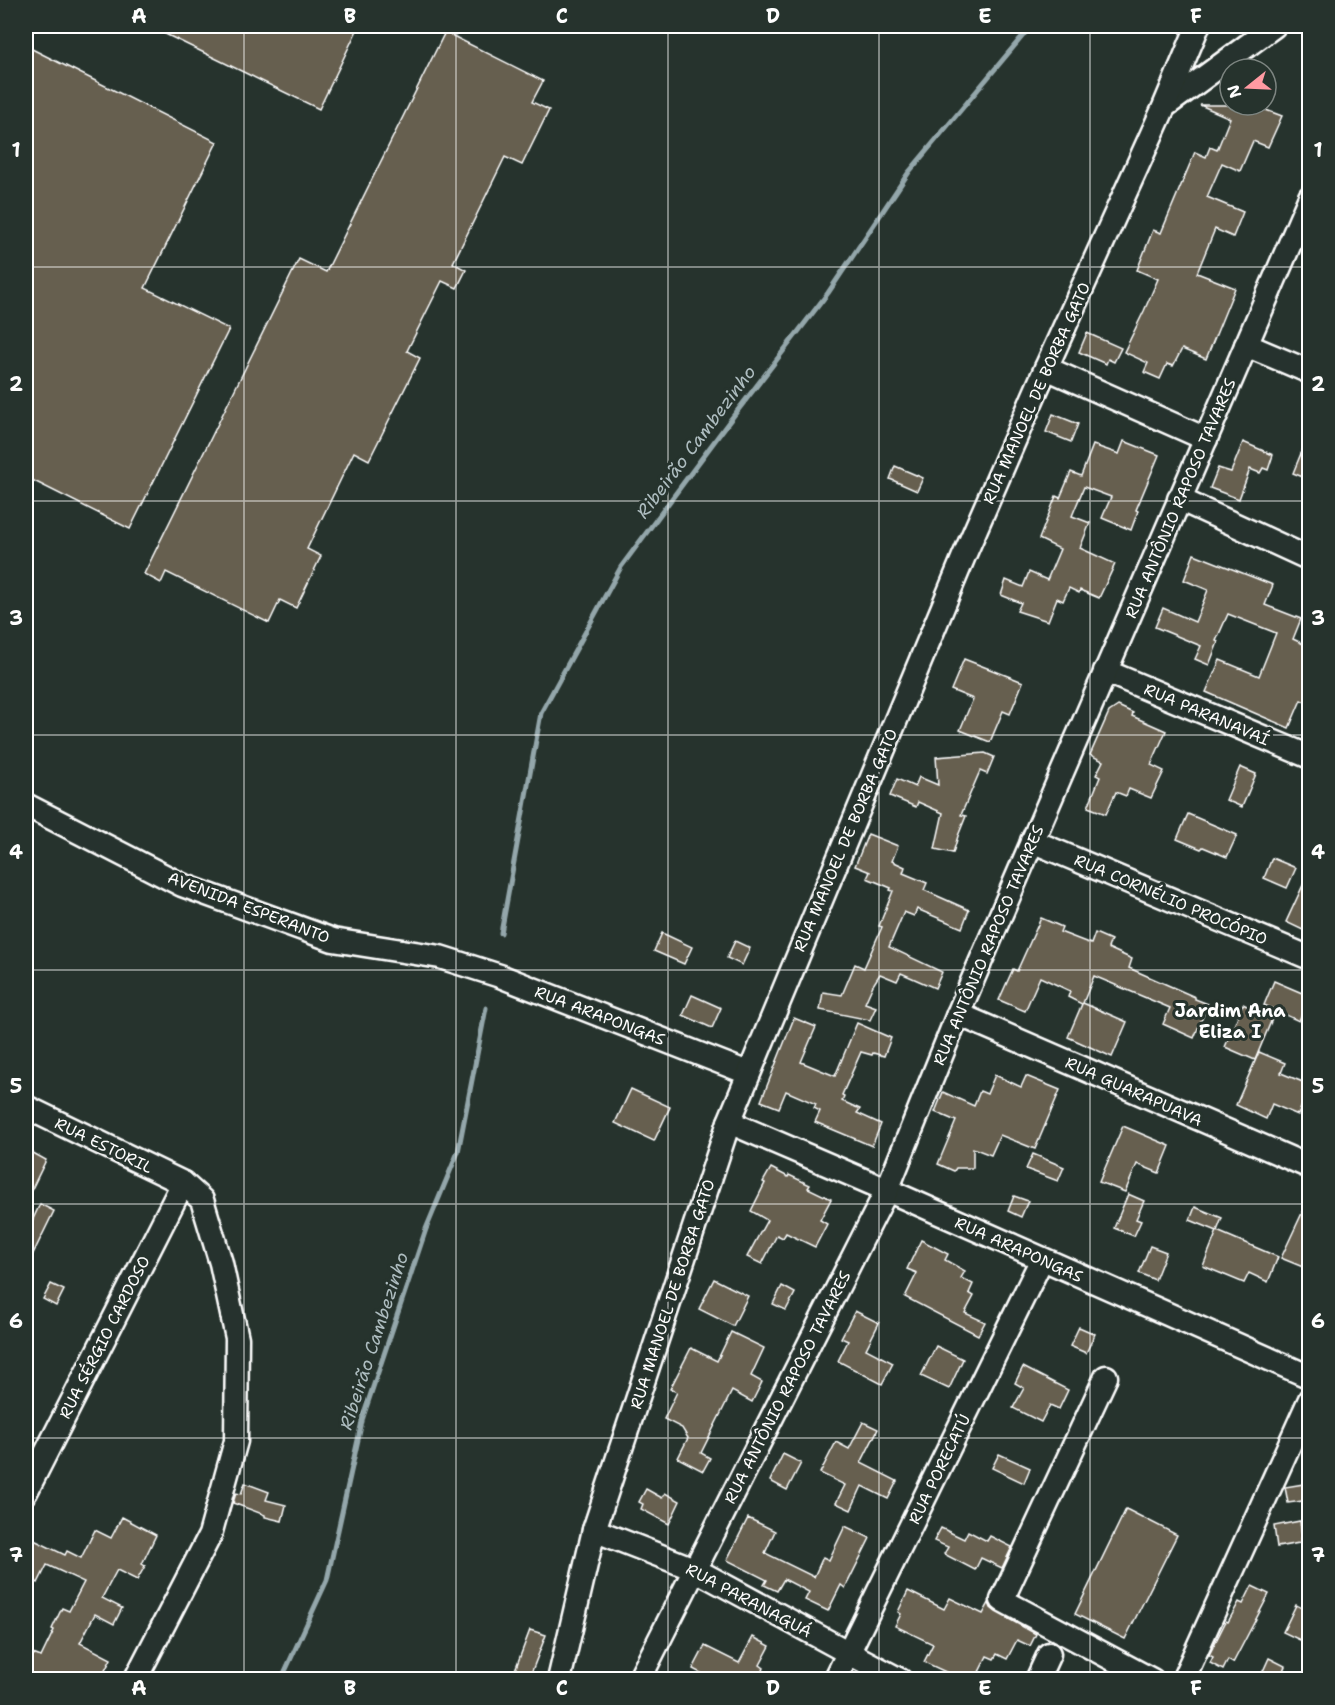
<svg xmlns="http://www.w3.org/2000/svg" width="1335" height="1705" viewBox="0 0 1335 1705" font-family="'Shantell Sans',sans-serif">
	<style>
		.lines { fill: none; stroke-linecap: round; stroke-linejoin: round }
		.stream { stroke: #94a7ab; stroke-width: 5 }
		.building { fill: #665f4f; stroke: #fff; stroke-width: 1.5 }
		.minor-casing { stroke: #fff; stroke-width: 27 }
		.minor { stroke: #26332d; stroke-width: 22 }
		.grid { fill: none; stroke: #fff; stroke-width: 1.5; stroke-opacity: 0.55 }
		.labels { text-anchor: middle; stroke-width: 6; stroke-linejoin: round; paint-order: stroke }
		.street-label { font-size: 16px; fill: #fff; stroke: #26332d }
		.water-label { font-size: 18px; font-style: italic; fill: #aebdc0; stroke: #26332d }
		.neighbourhood-label { font-size: 18px; font-weight: bold; fill: #fff; stroke: #26332d }
		.neatline { fill: none; stroke: #fff; stroke-width: 2 }
		.grid-label { font-size: 20px; text-anchor: middle; font-weight: bold; fill: #fff }
	</style>
	<rect width="100%" height="100%" fill="#26332d"/>
	<filter id="ink" filterUnits="userSpaceOnUse"><feTurbulence type="fractalNoise" baseFrequency=".0167" numOctaves="2"/><feDisplacementMap in="SourceGraphic" scale="12" xChannelSelector="R" yChannelSelector="G"/><feConvolveMatrix kernelMatrix="1 2 1 2 8 2 1 2 1" color-interpolation-filters="sRGB"/></filter>
	<g filter="url(#ink)">
		<g class="lines">
			<g class="stream">
				<path d="M 501,933 L 541,713 L 621,567 L 728,423 L 828,293 L 909,172 L 1031,26"/>
				<path d="M 281,1680 L 327,1580 L 363,1417 L 426,1229 L 458,1152 L 486,1008"/>
			</g>
		</g>
		<g class="building">
			<path d="M 149,26 L 359,26 L 319,109 Z"/>
			<path d="M 445,32 L 543,81 L 532,102 L 549,110 L 522,165 L 505,157 L 453,263 L 466,270 L 457,288 L 442,281 L 407,351 L 420,358 L 369,460 L 354,452 L 307,549 L 321,556 L 296,608 L 280,600 L 269,623 L 166,572 L 161,583 L 144,574 L 299,259 L 326,272 Z"/>
			<path d="M 26,46 L 217,142 L 145,288 L 229,329 L 130,529 L 26,477 Z"/>
			<path d="M 1200,105 L 1268,105 L 1266,110 L 1282,116 L 1268,147 L 1253,141 L 1240,171 L 1222,163 L 1207,197 L 1243,212 L 1233,237 L 1215,229 L 1197,273 L 1235,288 L 1206,359 L 1182,349 L 1173,366 L 1167,364 L 1160,379 L 1144,372 L 1148,363 L 1124,352 L 1144,311 L 1158,279 L 1137,270 L 1153,230 L 1161,233 L 1195,152 L 1206,157 L 1210,147 L 1217,150 L 1230,118 Z"/>
			<path d="M 1087,333 L 1121,348 L 1114,362 L 1108,359 L 1106,364 L 1079,352 Z"/>
			<path d="M 1053,414 L 1078,424 L 1071,442 L 1046,432 Z"/>
			<path d="M 1309,434 L 1310,434 L 1310,480 L 1293,473 Z"/>
			<path d="M 1124,441 L 1159,455 L 1136,510 L 1138,511 L 1131,530 L 1102,518 L 1111,497 L 1084,487 L 1072,516 L 1090,523 L 1080,548 L 1115,564 L 1099,598 L 1080,590 L 1079,593 L 1069,588 L 1063,601 L 1057,598 L 1048,621 L 1017,611 L 1021,603 L 1001,595 L 1006,580 L 1023,587 L 1029,572 L 1047,580 L 1060,549 L 1039,539 L 1056,496 L 1060,498 L 1071,472 L 1081,476 L 1093,445 L 1119,454 Z"/>
			<path d="M 1243,442 L 1273,455 L 1268,470 L 1263,468 L 1260,473 L 1250,469 L 1239,499 L 1210,488 L 1218,468 L 1231,472 Z"/>
			<path d="M 895,466 L 923,478 L 917,491 L 890,479 Z"/>
			<path d="M 1194,554 L 1273,585 L 1265,605 L 1301,619 L 1293,639 L 1310,647 L 1310,704 L 1301,700 L 1289,728 L 1206,692 L 1220,660 L 1259,676 L 1276,633 L 1228,614 L 1216,641 L 1218,642 L 1209,665 L 1195,659 L 1201,646 L 1155,627 L 1163,608 L 1195,622 L 1208,590 L 1184,580 Z"/>
			<path d="M 964,659 L 1023,682 L 1010,714 L 1003,711 L 990,742 L 960,730 L 973,699 L 951,690 Z"/>
			<path d="M 1118,706 L 1133,713 L 1132,716 L 1166,731 L 1151,765 L 1164,771 L 1151,798 L 1129,789 L 1126,796 L 1116,792 L 1106,814 L 1088,807 L 1100,777 L 1096,775 L 1103,761 L 1090,755 L 1109,712 Z"/>
			<path d="M 985,753 L 994,757 L 987,774 L 980,771 L 961,815 L 966,816 L 958,836 L 953,853 L 935,849 L 943,813 L 918,802 L 916,807 L 890,796 L 897,779 L 915,787 L 919,777 L 938,785 L 936,757 Z"/>
			<path d="M 1240,767 L 1256,774 L 1242,807 L 1226,800 Z"/>
			<path d="M 1188,814 L 1237,835 L 1227,857 L 1203,847 L 1201,849 L 1177,839 Z"/>
			<path d="M 868,834 L 898,846 L 892,861 L 905,867 L 903,873 L 927,883 L 924,890 L 969,910 L 962,928 L 917,909 L 914,916 L 904,912 L 889,947 L 942,972 L 935,988 L 901,973 L 897,981 L 880,974 L 873,985 L 865,1003 L 876,1007 L 870,1020 L 820,1010 L 823,992 L 842,995 L 855,964 L 864,968 L 882,927 L 879,926 L 893,891 L 890,890 L 891,888 L 867,878 L 870,872 L 855,866 Z"/>
			<path d="M 1272,858 L 1296,868 L 1287,888 L 1264,878 Z"/>
			<path d="M 1310,870 L 1310,922 L 1305,931 L 1286,922 Z"/>
			<path d="M 1041,918 L 1062,927 L 1060,932 L 1091,944 L 1095,933 L 1111,940 L 1108,948 L 1132,959 L 1129,968 L 1195,997 L 1195,999 L 1208,1004 L 1194,1038 L 1163,1024 L 1170,1008 L 1094,976 L 1083,1003 L 1127,1022 L 1112,1057 L 1068,1037 L 1082,1004 L 1068,997 L 1070,991 L 1040,977 L 1025,1011 L 999,1000 L 1013,969 L 1017,971 Z"/>
			<path d="M 662,933 L 692,947 L 684,964 L 654,951 Z"/>
			<path d="M 735,941 L 750,948 L 742,965 L 727,958 Z"/>
			<path d="M 1274,981 L 1309,996 L 1299,1021 L 1264,1005 Z"/>
			<path d="M 692,995 L 721,1008 L 712,1028 L 683,1015 Z"/>
			<path d="M 1243,1004 L 1272,1019 L 1255,1060 L 1225,1047 Z"/>
			<path d="M 794,1018 L 816,1027 L 801,1062 L 835,1076 L 857,1023 L 891,1038 L 884,1056 L 873,1053 L 872,1055 L 861,1052 L 842,1095 L 844,1096 L 842,1101 L 860,1109 L 857,1113 L 881,1124 L 872,1146 L 815,1122 L 820,1111 L 814,1108 L 816,1104 L 786,1091 L 779,1108 L 761,1101 Z"/>
			<path d="M 1259,1052 L 1285,1063 L 1281,1073 L 1310,1085 L 1298,1115 L 1272,1104 L 1266,1119 L 1236,1105 Z"/>
			<path d="M 995,1075 L 1021,1087 L 1026,1076 L 1060,1090 L 1035,1149 L 1000,1135 L 991,1155 L 973,1148 L 973,1168 L 956,1168 L 954,1171 L 938,1164 L 956,1121 L 935,1112 L 943,1092 L 974,1106 L 980,1091 L 987,1094 Z"/>
			<path d="M 631,1089 L 670,1107 L 654,1141 L 615,1123 Z"/>
			<path d="M 1123,1126 L 1170,1146 L 1159,1173 L 1137,1164 L 1125,1192 L 1099,1182 Z"/>
			<path d="M 26,1149 L 46,1160 L 26,1201 Z"/>
			<path d="M 1033,1154 L 1064,1167 L 1058,1181 L 1026,1169 Z"/>
			<path d="M 771,1168 L 788,1177 L 789,1175 L 810,1185 L 808,1188 L 831,1199 L 820,1220 L 827,1224 L 815,1247 L 786,1233 L 783,1238 L 777,1235 L 762,1264 L 747,1257 L 767,1220 L 751,1211 L 765,1183 L 763,1182 Z"/>
			<path d="M 1128,1194 L 1144,1201 L 1136,1219 L 1141,1221 L 1134,1236 L 1114,1228 Z"/>
			<path d="M 1014,1196 L 1028,1201 L 1021,1217 L 1008,1211 Z"/>
			<path d="M 1310,1196 L 1310,1270 L 1281,1258 Z"/>
			<path d="M 40,1204 L 54,1211 L 26,1268 L 26,1234 Z"/>
			<path d="M 1195,1207 L 1222,1218 L 1217,1231 L 1190,1220 Z"/>
			<path d="M 1217,1231 L 1278,1257 L 1268,1282 L 1249,1273 L 1244,1283 L 1203,1266 Z"/>
			<path d="M 921,1240 L 948,1254 L 945,1260 L 965,1271 L 961,1278 L 973,1284 L 969,1293 L 974,1296 L 965,1313 L 985,1322 L 978,1335 L 905,1297 L 917,1273 L 907,1269 Z"/>
			<path d="M 1150,1246 L 1166,1252 L 1155,1280 L 1139,1273 Z"/>
			<path d="M 714,1279 L 748,1296 L 733,1326 L 699,1309 Z"/>
			<path d="M 51,1284 L 64,1290 L 56,1306 L 43,1299 Z"/>
			<path d="M 782,1286 L 795,1293 L 786,1310 L 773,1304 Z"/>
			<path d="M 855,1311 L 879,1323 L 866,1349 L 893,1363 L 882,1384 L 838,1361 L 848,1341 L 841,1338 Z"/>
			<path d="M 1079,1327 L 1095,1334 L 1086,1353 L 1070,1346 Z"/>
			<path d="M 731,1332 L 764,1348 L 751,1376 L 762,1382 L 752,1402 L 732,1391 L 701,1453 L 710,1458 L 703,1471 L 678,1458 L 688,1438 L 682,1428 L 664,1419 L 677,1392 L 670,1389 L 691,1348 L 717,1361 Z"/>
			<path d="M 936,1346 L 963,1359 L 949,1389 L 921,1376 Z"/>
			<path d="M 1023,1367 L 1068,1390 L 1059,1409 L 1050,1405 L 1041,1422 L 1013,1408 L 1024,1388 L 1015,1383 Z"/>
			<path d="M 863,1422 L 878,1429 L 861,1463 L 897,1481 L 888,1499 L 862,1486 L 851,1510 L 836,1503 L 845,1485 L 820,1473 L 836,1442 L 849,1449 Z"/>
			<path d="M 783,1454 L 801,1463 L 787,1490 L 770,1481 Z"/>
			<path d="M 999,1454 L 1030,1468 L 1024,1483 L 992,1468 Z"/>
			<path d="M 245,1483 L 269,1492 L 266,1500 L 286,1505 L 282,1521 L 265,1517 L 265,1515 L 233,1503 L 236,1493 L 241,1494 Z"/>
			<path d="M 1310,1483 L 1310,1500 L 1288,1503 L 1285,1487 Z"/>
			<path d="M 646,1489 L 662,1498 L 665,1493 L 680,1501 L 669,1524 L 641,1509 L 643,1504 L 639,1502 Z"/>
			<path d="M 1126,1509 L 1177,1535 L 1125,1639 L 1075,1614 Z"/>
			<path d="M 122,1517 L 156,1535 L 142,1564 L 145,1566 L 137,1580 L 117,1570 L 102,1598 L 122,1608 L 114,1624 L 95,1614 L 80,1643 L 111,1659 L 100,1680 L 26,1680 L 26,1669 L 33,1654 L 41,1657 L 54,1630 L 52,1629 L 62,1608 L 69,1611 L 84,1582 L 47,1565 L 38,1583 L 26,1577 L 26,1547 L 30,1538 L 65,1555 L 67,1551 L 81,1558 L 95,1530 L 111,1538 Z"/>
			<path d="M 748,1518 L 775,1531 L 765,1553 L 814,1577 L 823,1557 L 829,1560 L 845,1526 L 870,1538 L 845,1588 L 841,1585 L 828,1611 L 805,1600 L 809,1592 L 784,1579 L 777,1591 L 764,1585 L 767,1580 L 727,1560 Z"/>
			<path d="M 1300,1521 L 1302,1537 L 1299,1543 L 1277,1547 L 1274,1526 Z"/>
			<path d="M 941,1528 L 964,1539 L 968,1531 L 987,1541 L 990,1536 L 1012,1547 L 1002,1568 L 981,1558 L 975,1570 L 944,1554 L 948,1547 L 934,1541 Z"/>
			<path d="M 1252,1586 L 1269,1594 L 1233,1663 L 1228,1660 L 1223,1670 L 1210,1663 L 1213,1657 L 1209,1655 L 1226,1621 L 1228,1622 L 1239,1602 L 1243,1604 Z"/>
			<path d="M 908,1591 L 944,1609 L 950,1598 L 983,1614 L 989,1603 L 991,1608 L 996,1612 L 1036,1634 L 1030,1646 L 1017,1640 L 1007,1659 L 997,1654 L 994,1659 L 987,1656 L 975,1680 L 963,1680 L 924,1662 L 933,1644 L 895,1626 L 901,1614 L 898,1612 Z"/>
			<path d="M 1296,1605 L 1310,1612 L 1310,1621 L 1300,1640 L 1283,1632 Z"/>
			<path d="M 530,1630 L 546,1635 L 530,1676 L 515,1670 Z"/>
			<path d="M 753,1637 L 770,1646 L 760,1665 L 764,1668 L 761,1674 L 771,1680 L 714,1680 L 693,1669 L 705,1646 L 739,1663 Z"/>
			<path d="M 1269,1658 L 1285,1666 L 1279,1680 L 1259,1680 Z"/>
		</g>
		<g class="lines">
			<defs>
				<g id="minor">
					<path d="M 1165,106 L 1274,26"/>
					<path d="M 1246,345 L 1310,372"/>
					<path d="M 1046,368 L 1206,439"/>
					<path d="M 1179,499 L 1310,559"/>
					<path d="M 1105,671 L 1310,757"/>
					<path d="M 26,805 L 182,885 L 333,940 L 440,957 L 500,976 L 748,1073"/>
					<path d="M 1032,841 L 1310,958"/>
					<path d="M 958,1014 L 1310,1167"/>
					<path d="M 26,1107 L 183,1183 L 202,1200 L 221,1263 L 237,1338 L 236,1441 L 210,1535 L 135,1680"/>
					<path d="M 729,1122 L 887,1190 L 1310,1377"/>
					<path d="M 1106,1377 L 1002,1600 L 1152,1680"/>
					<path d="M 26,1492 L 183,1183"/>
					<path d="M 594,1530 L 694,1569 L 849,1653 L 900,1680"/>
					<path d="M 559,1680 L 594,1530 L 729,1122 L 964,556 L 1046,368 L 1164,107 L 1198,26"/>
					<path d="M 639,1680 L 887,1190 L 958,1014 L 1310,197"/>
					<path d="M 835,1680 L 1042,1259"/>
					<path d="M 1037,1680 L 1049,1654"/>
					<path d="M 1183,1680 L 1310,1399"/>
				</g>
			</defs>
			<use href="#minor" class="minor-casing"/>
			<use href="#minor" class="minor"/>
		</g>
	</g>
	<path class="grid" d="M 244,26 L 244,1680M 456,26 L 456,1680M 668,26 L 668,1680M 879,26 L 879,1680M 1090,26 L 1090,1680M 26,267 L 1310,267M 26,501 L 1310,501M 26,735 L 1310,735M 26,970 L 1310,970M 26,1204 L 1310,1204M 26,1438 L 1310,1438"/>
	<g class="labels">
		<g class="street-label">
			<text transform="translate(1036 393) rotate(-66)" y="6">RUA MANOEL DE BORBA GATO</text>
			<text transform="translate(1180 498) rotate(-67)" y="6">RUA ANTÔNIO RAPOSO TAVARES</text>
			<text transform="translate(1207 714) rotate(23)" y="6">RUA PARANAVAÍ</text>
			<text transform="translate(845 840) rotate(-67)" y="6">RUA MANOEL DE BORBA GATO</text>
			<text transform="translate(1171 899) rotate(23)" y="6">RUA CORNÉLIO PROCÓPIO</text>
			<text transform="translate(249 907) rotate(21)" y="6">AVENIDA ESPERANTO</text>
			<text transform="translate(988 945) rotate(-67)" y="6">RUA ANTÔNIO RAPOSO TAVARES</text>
			<text transform="translate(600 1015) rotate(21)" y="6">RUA ARAPONGAS</text>
			<text transform="translate(1134 1091) rotate(24)" y="6">RUA GUARAPUAVA</text>
			<text transform="translate(104 1145) rotate(26)" y="6">RUA ESTORIL</text>
			<text transform="translate(1019 1249) rotate(24)" y="6">RUA ARAPONGAS</text>
			<text transform="translate(672 1294) rotate(-72)" y="6">RUA MANOEL DE BORBA GATO</text>
			<text transform="translate(104 1337) rotate(-63)" y="6">RUA SÉRGIO CARDOSO</text>
			<text transform="translate(787 1387) rotate(-63)" y="6">RUA ANTÔNIO RAPOSO TAVARES</text>
			<text transform="translate(939 1469) rotate(-64)" y="6">RUA PORECATÚ</text>
			<text transform="translate(749 1600) rotate(28)" y="6">RUA PARANAGUÁ</text>
		</g>
		<g class="water-label">
			<text transform="translate(696 442) rotate(-53)" y="6">Ribeirão Cambezinho</text>
			<text transform="translate(374 1341) rotate(-72)" y="6">Ribeirão Cambezinho</text>
		</g>
		<g class="neighbourhood-label">
			<text x="1230" y="1017">Jardim Ana<tspan x="1230" dy="21">Eliza I</tspan></text>
		</g>
	</g>
	<rect width="1335" height="1705" fill="none" stroke="#26332d" stroke-width="66"/>
	<g transform="translate(1248 87) rotate(252)"><circle r="28" fill="#26332d" stroke="#7d8581" stroke-width="1.5"/>
	<path d="M0-4.5L10 22L0 15L-10 22Z" fill="#ff9aa2"/>
	<text y="-9" font-size="16" font-weight="bold" text-anchor="middle" fill="#ffffff">N</text>
	</g>
	<rect x="33" y="33" width="1269" height="1639" class="neatline"/>
	<g class="grid-label">
		<text x="139" y="23">A</text>
		<text x="350" y="23">B</text>
		<text x="562" y="23">C</text>
		<text x="773" y="23">D</text>
		<text x="985" y="23">E</text>
		<text x="1196" y="23">F</text>
		<text x="16" y="157">1</text>
		<text x="1318" y="157">1</text>
		<text x="16" y="391">2</text>
		<text x="1318" y="391">2</text>
		<text x="16" y="625">3</text>
		<text x="1318" y="625">3</text>
		<text x="16" y="859">4</text>
		<text x="1318" y="859">4</text>
		<text x="16" y="1093">5</text>
		<text x="1318" y="1093">5</text>
		<text x="16" y="1328">6</text>
		<text x="1318" y="1328">6</text>
		<text x="16" y="1562">7</text>
		<text x="1318" y="1562">7</text>
		<text x="139" y="1695">A</text>
		<text x="350" y="1695">B</text>
		<text x="562" y="1695">C</text>
		<text x="773" y="1695">D</text>
		<text x="985" y="1695">E</text>
		<text x="1196" y="1695">F</text>
	</g>
</svg>
